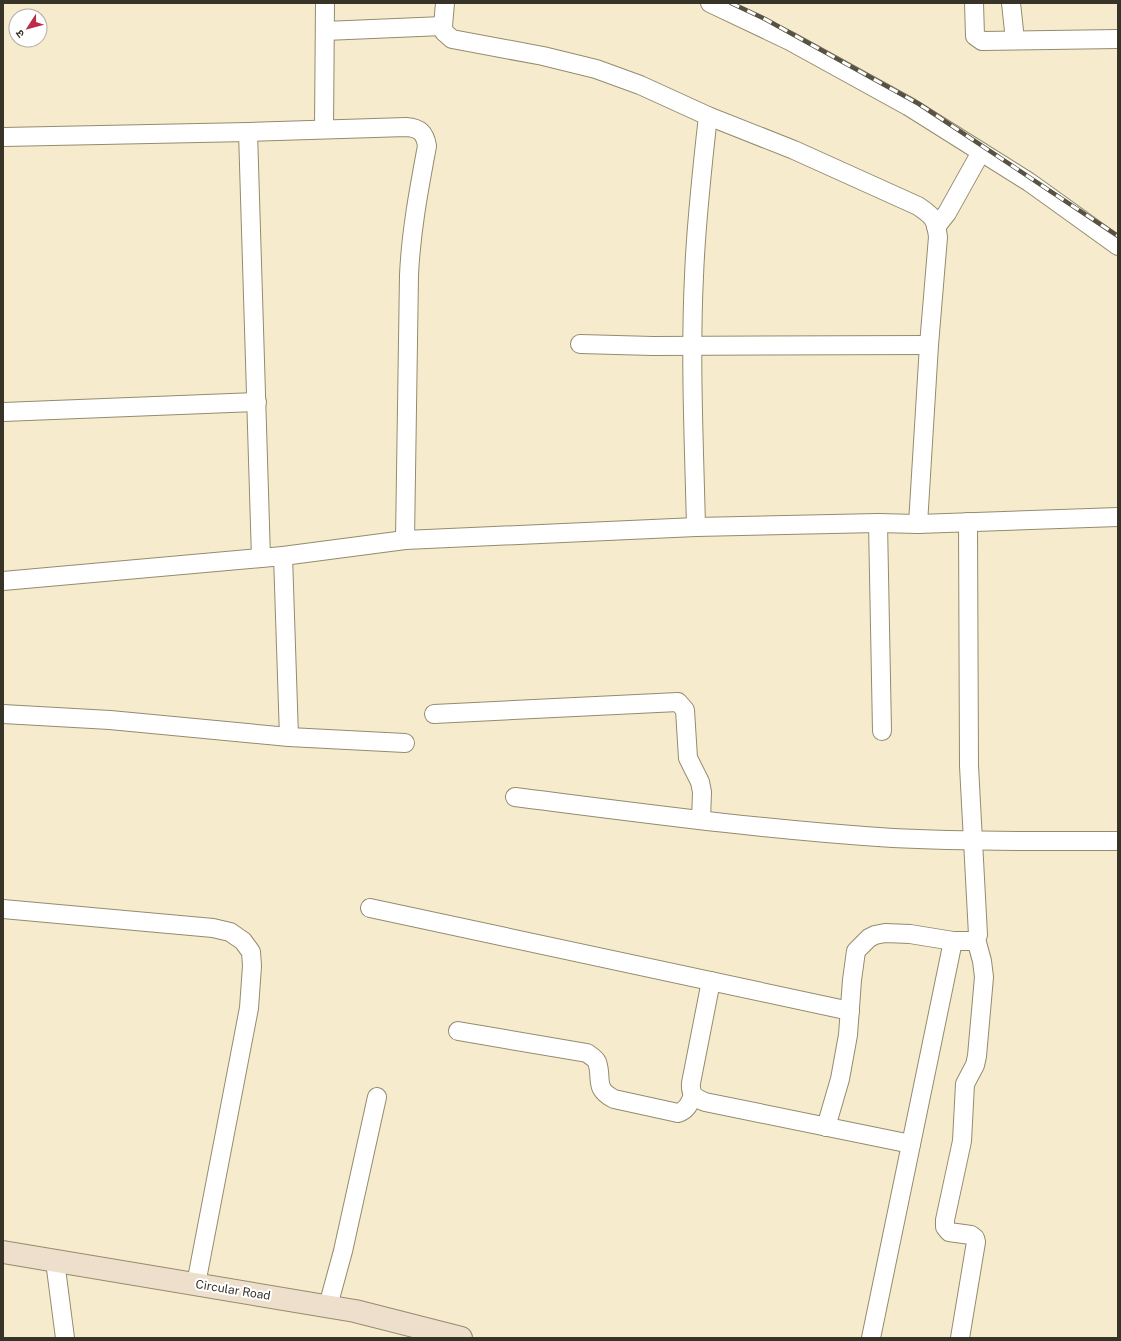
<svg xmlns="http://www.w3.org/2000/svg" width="1121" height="1341" viewBox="0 0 1121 1341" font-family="'Public Sans','Noto Sans Devanagari',sans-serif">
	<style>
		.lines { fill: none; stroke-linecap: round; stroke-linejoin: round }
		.street-casing { stroke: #948b6e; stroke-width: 20 }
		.secondary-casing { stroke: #948b6e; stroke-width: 24 }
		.street { stroke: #fff; stroke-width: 18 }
		.secondary { stroke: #eddfcc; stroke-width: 22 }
		.rail-casing { stroke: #575242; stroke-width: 4.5 }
		.rail { stroke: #fff; stroke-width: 3; stroke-dasharray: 9; stroke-linecap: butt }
		.labels { text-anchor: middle; stroke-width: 4; stroke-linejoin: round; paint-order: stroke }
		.street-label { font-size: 12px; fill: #373327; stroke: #fff }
	</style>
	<rect width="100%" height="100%" fill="#f6eccd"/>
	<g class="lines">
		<defs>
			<g id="street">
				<path d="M 445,3 L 443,26 L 444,32 L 452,39 L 543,56 L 596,69 L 640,85 L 708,116 L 794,150 L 918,206 C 933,216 936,219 938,237 L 929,345 L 918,524"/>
				<path d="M 710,3 L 790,41 L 908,106 L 1029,182 L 1118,246"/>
				<path d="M 974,3 L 975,36 L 982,41 L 1118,39"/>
				<path d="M 1011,3 L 1015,40"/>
				<path d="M 325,31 L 443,26"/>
				<path d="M 324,128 L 325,3"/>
				<path d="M 248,132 L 261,558"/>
				<path d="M 3,137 L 248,132 L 406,127 C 420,128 425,133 427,146 C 419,189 411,231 409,275 L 405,540"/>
				<path d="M 936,227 L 947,213 L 981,152"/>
				<path d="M 580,344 L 653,346 L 929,345"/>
				<path d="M 3,412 L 257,402"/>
				<path d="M 878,523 L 882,731"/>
				<path d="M 696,527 C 694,443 690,359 694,276 C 696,222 702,169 708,116"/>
				<path d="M 283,556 L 289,737"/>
				<path d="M 3,581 L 283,556 L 405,540 L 696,527 L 878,523 L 918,524 L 1118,517"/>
				<path d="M 3,714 L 110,720 L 289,737 L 405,743"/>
				<path d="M 434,714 L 678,702 L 685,710 L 688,758 L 700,782 L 702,792 L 701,820"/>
				<path d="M 515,797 C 641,813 766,830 893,838 C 968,842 1043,841 1118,841"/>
				<path d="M 370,908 L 850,1011"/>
				<path d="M 3,909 L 213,928 L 230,932 L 243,941 L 251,952 L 252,966 L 249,1008 L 196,1284"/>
				<path d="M 711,981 L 691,1083 C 690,1095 695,1098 705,1102 L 911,1144"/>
				<path d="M 458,1031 L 587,1053 C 591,1056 595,1058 597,1062 C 603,1079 593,1088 614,1099 L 678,1113 C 687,1110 689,1104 693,1096"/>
				<path d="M 826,1127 L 840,1079 L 848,1035 L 852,980 L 856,951 L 869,938 L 875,935 L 885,933 L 910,934 L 953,941 L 973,941 L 978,935 L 969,766 L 968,522"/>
				<path d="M 55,1261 L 65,1338"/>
				<path d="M 328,1306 L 343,1251 L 377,1097"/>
				<path d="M 871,1338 L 953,941"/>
				<path d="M 960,1338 L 976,1242 L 975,1238 L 971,1235 L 949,1232 L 945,1227 L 945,1220 L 962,1141 L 965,1084 L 975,1065 L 977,1056 L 984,977 L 982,961 L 976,939"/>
			</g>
			<path id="secondary" d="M 3,1252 L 355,1311 L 461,1338"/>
		</defs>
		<use href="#street" class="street-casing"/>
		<use href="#secondary" class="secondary-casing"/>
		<use href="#street" class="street"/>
		<use href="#secondary" class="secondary"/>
		<defs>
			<path id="rail" d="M 731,3 L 765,19 L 919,104 L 1118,236"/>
		</defs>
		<use href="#rail" class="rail-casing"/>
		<use href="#rail" class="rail"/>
	</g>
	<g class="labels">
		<g class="street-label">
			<text transform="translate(233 1290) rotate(9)" y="4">Circular Road</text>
		</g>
	</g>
	<rect width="1121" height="1341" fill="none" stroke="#373327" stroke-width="8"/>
	<g transform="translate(28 28) rotate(234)"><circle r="19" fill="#ffffff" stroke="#afada9"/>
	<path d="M0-3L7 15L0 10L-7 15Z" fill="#be2d47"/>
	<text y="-6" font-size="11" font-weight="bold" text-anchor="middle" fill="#373327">उ</text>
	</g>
</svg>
